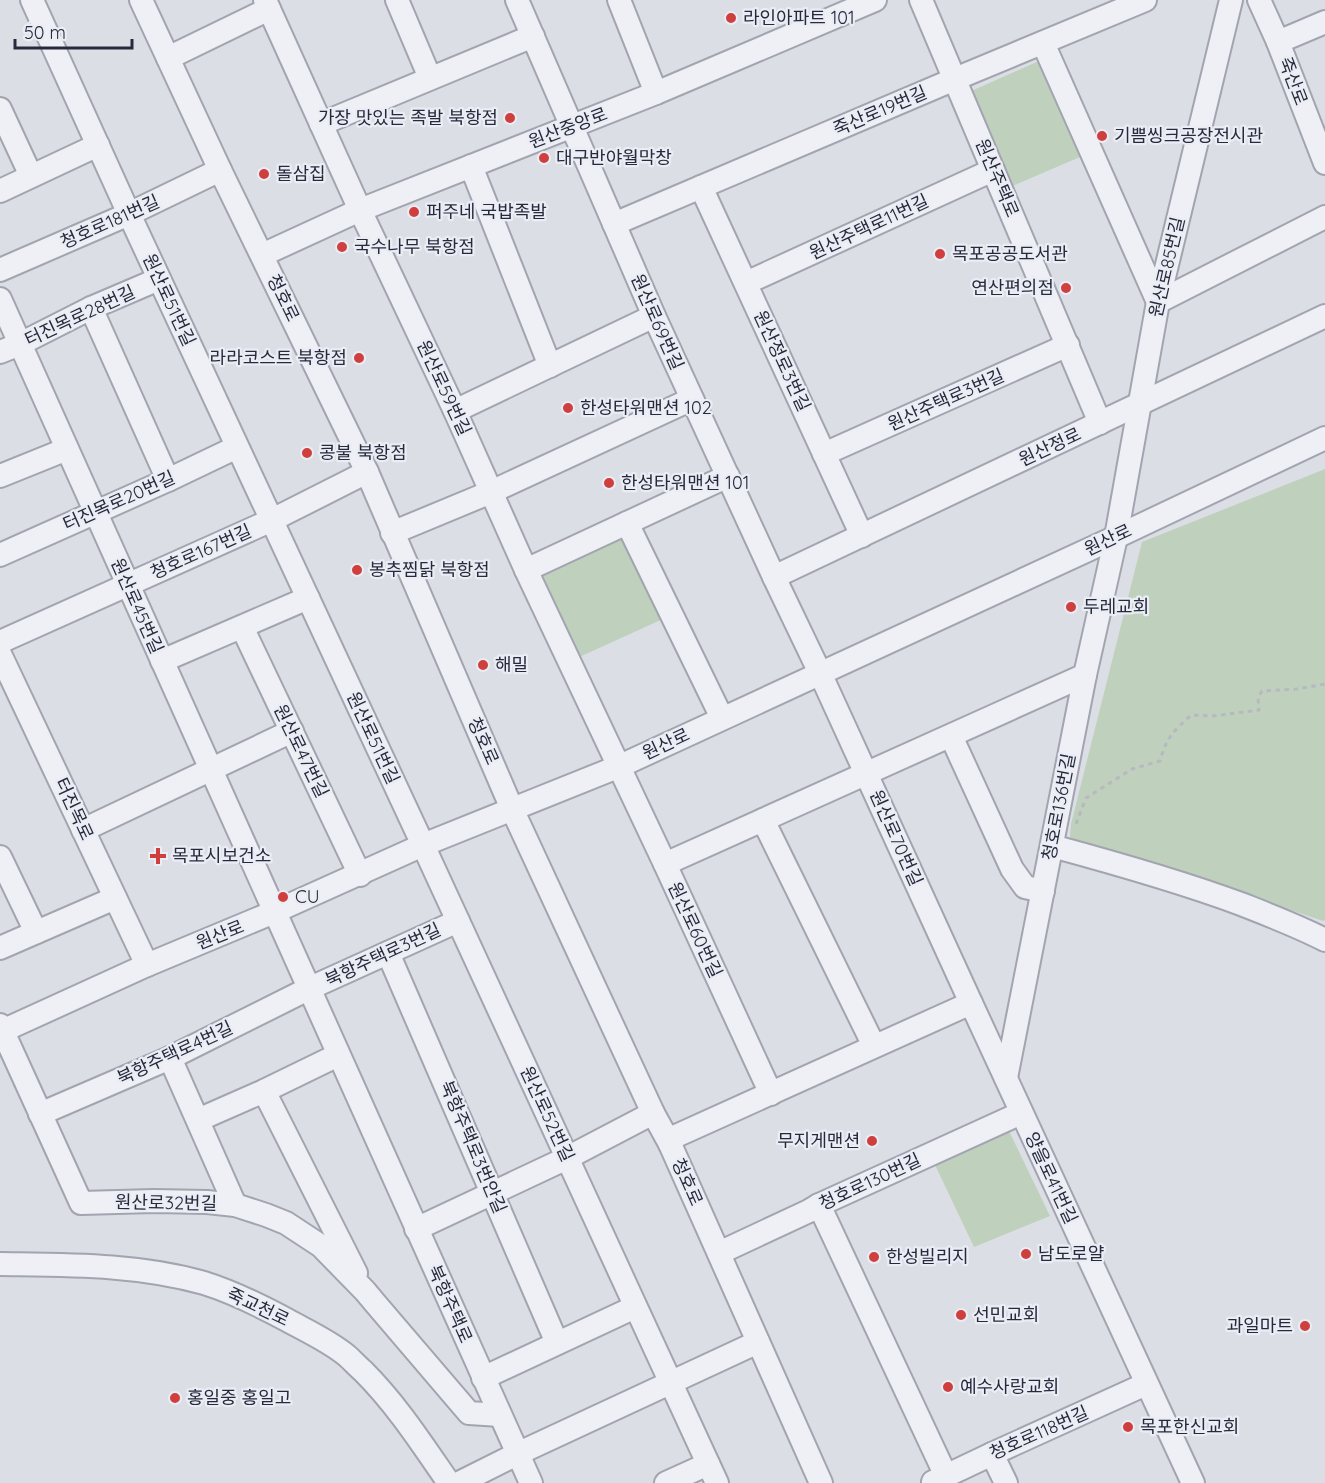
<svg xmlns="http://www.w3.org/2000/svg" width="1325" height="1483" viewBox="0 0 1325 1483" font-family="Quicksand,'Noto Sans KR',sans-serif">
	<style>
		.green { fill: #bfd0bd }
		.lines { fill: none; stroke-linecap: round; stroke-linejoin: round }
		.minor-casing { stroke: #a2a4b0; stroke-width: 26 }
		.path { stroke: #b6b9c1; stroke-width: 3; stroke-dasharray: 4.5 4.5; stroke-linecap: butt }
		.minor { stroke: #eef0f5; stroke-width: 22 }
		.poi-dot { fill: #ce3f3e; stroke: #ebedf4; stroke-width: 2 }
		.labels { text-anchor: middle; stroke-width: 4.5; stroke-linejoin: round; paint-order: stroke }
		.poi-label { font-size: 18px; fill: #262a3c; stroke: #ebedf4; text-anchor: start }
		.street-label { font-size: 18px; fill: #262a3c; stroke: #ebedf4 }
	</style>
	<rect width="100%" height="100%" fill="#dcdee6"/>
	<g class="green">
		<path d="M 1039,61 L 1080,157 L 1010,187 L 969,92 Z"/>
		<path d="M 1325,469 L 1325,920 L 1323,921 L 1155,864 L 1076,841 L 1070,837 L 1071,824 L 1142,542 Z"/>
		<path d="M 618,535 L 627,537 L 665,618 L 575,659 L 537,578 L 541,571 Z"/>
		<path d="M 1009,1131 L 1050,1216 L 974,1247 L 935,1165 Z"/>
	</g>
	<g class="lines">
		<defs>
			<g id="minor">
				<path d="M 32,0 L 129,214 L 423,845 L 717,1483"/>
				<path d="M 141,0 L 220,170 L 367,472 L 512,809 L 653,1113 L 670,1144 L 821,1483"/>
				<path d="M 265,0 L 360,210 L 455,411 L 526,570 L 665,864 L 771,1094"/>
				<path d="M 397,0 L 430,78"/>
				<path d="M 517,0 L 654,316 L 774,577 L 820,673 L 971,1003 L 1193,1483"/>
				<path d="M 619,0 L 656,93"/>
				<path d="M 921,0 L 1100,423"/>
				<path d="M 1259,0 L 1278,42 L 1325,163"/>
				<path d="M 1278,42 L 1325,22"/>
				<path d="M 1043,43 L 1158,302 L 1325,217"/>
				<path d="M 168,58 L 269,9"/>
				<path d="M 0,109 L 31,176"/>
				<path d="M 321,124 L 533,36"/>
				<path d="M 471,166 L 550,366"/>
				<path d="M 701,187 L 862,536"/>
				<path d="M 0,191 L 98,145"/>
				<path d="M 614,224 L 955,79 L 1145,0"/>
				<path d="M 262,255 L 360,210 L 656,93 L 875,0"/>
				<path d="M 0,270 L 129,214 L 220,170"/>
				<path d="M 746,283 L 993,170"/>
				<path d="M 0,299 L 531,1483"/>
				<path d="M 91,308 L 168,480"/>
				<path d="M 0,352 L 20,344 L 91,308 L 159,279"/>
				<path d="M 455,411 L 654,316"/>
				<path d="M 824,454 L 1068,345"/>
				<path d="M 0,476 L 67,449"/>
				<path d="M 627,523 L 722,718"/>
				<path d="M 392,533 L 491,492 L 692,399"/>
				<path d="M 0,555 L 168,480 L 237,447"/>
				<path d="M 526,570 L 728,476"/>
				<path d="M 774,577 L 1325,316"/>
				<path d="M 242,627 L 360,875"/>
				<path d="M 0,642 L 272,520 L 367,472"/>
				<path d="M 0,654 L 147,965"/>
				<path d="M 162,661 L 308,598"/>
				<path d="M 951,736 L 1012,869 L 1025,887 L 1043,891"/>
				<path d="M 763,820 L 874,1046"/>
				<path d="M 83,830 L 292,731"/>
				<path d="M 1052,846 C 1115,863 1179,881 1241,904 C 1269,915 1298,926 1325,940"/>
				<path d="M 0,857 L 36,932"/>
				<path d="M 665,864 L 1085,675"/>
				<path d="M 0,948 L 115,898"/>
				<path d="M 388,953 L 557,1343"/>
				<path d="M 0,1025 L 81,1203 L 154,1201 L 207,1202 L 235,1205 L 266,1215 L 286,1223 L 321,1246 L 365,1291 L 375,1303 L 469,1413 L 500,1415"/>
				<path d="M 0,1032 L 147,965 L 274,912 L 423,845 L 620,766 L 1116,537 L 1325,438"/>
				<path d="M 170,1058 L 235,1205"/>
				<path d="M 1006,1078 L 1085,675 L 1116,537 L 1158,302 L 1231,0"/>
				<path d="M 264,1091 L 356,1273"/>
				<path d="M 40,1114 L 170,1058 L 308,989 L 458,921"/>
				<path d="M 198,1120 L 264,1091 L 338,1055"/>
				<path d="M 670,1144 L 676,1136 L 971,1003"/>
				<path d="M 819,1205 L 946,1476"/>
				<path d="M 416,1229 L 567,1158 L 653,1113"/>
				<path d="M 719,1253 L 809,1211 L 819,1205 L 1021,1113"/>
				<path d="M 0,1264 C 68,1265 138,1264 204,1283 C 233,1292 261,1306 287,1320 C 307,1331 329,1341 346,1355 C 352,1360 357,1366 363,1371 C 397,1405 422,1444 449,1483"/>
				<path d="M 483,1378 L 635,1307"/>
				<path d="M 992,1454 L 1006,1483"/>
				<path d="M 933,1482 L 992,1454 L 1146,1384"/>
				<path d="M 459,1483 L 517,1454 L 758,1342"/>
				<path d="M 666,1483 L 708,1464"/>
			</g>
		</defs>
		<use href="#minor" class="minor-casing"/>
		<path class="path" d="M 1076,824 L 1086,798 L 1132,769 L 1160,761 C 1167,736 1173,732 1191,715 L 1213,716 L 1259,710 L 1258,698 L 1262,691 L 1297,689 L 1325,684"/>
		<use href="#minor" class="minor"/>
	</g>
	<g class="poi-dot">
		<circle cx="731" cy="18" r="6"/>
		<circle cx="510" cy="118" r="6"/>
		<circle cx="1102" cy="136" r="6"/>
		<circle cx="544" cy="158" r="6"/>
		<circle cx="264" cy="174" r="6"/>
		<circle cx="414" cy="212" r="6"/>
		<circle cx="342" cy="247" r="6"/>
		<circle cx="940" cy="254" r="6"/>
		<circle cx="1066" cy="288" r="6"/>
		<circle cx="359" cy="358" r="6"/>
		<circle cx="568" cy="408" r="6"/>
		<circle cx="307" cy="453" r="6"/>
		<circle cx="609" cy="483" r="6"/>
		<circle cx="357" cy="570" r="6"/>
		<circle cx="1071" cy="607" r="6"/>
		<circle cx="483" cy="665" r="6"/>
		<path d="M155 847h6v6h6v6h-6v6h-6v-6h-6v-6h6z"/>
		<circle cx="283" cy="897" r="6"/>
		<circle cx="872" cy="1141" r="6"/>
		<circle cx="1026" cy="1254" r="6"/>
		<circle cx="874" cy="1257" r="6"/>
		<circle cx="961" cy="1315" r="6"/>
		<circle cx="1305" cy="1326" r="6"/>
		<circle cx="948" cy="1387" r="6"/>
		<circle cx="175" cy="1398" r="6"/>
		<circle cx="1128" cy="1427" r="6"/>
	</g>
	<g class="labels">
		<g class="poi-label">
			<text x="743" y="24">라인아파트 101</text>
			<text x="498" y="124" text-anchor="end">가장 맛있는 족발 북항점</text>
			<text x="1114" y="142">기쁨씽크공장전시관</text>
			<text x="556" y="164">대구반야월막창</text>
			<text x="276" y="180">돌삼집</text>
			<text x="426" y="218">퍼주네 국밥족발</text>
			<text x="354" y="253">국수나무 북항점</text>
			<text x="952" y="260">목포공공도서관</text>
			<text x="1054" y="294" text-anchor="end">연산편의점</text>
			<text x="347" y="364" text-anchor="end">라라코스트 북항점</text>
			<text x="580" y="414">한성타워맨션 102</text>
			<text x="319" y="459">콩불 북항점</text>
			<text x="621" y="489">한성타워맨션 101</text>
			<text x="369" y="576">봉추찜닭 북항점</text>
			<text x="1083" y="613">두레교회</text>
			<text x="495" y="671">해밀</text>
			<text x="172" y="862">목포시보건소</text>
			<text x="295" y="903">CU</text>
			<text x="860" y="1147" text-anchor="end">무지게맨션</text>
			<text x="1038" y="1260">남도로얄</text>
			<text x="886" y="1263">한성빌리지</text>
			<text x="973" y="1321">선민교회</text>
			<text x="1293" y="1332" text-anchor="end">과일마트</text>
			<text x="960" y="1393">예수사랑교회</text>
			<text x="187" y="1404">홍일중 홍일고</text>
			<text x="1140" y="1433">목포한신교회</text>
		</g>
		<g class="street-label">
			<text transform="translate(1293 81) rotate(69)" y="6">죽산로</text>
			<text transform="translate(880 111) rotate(-23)" y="6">죽산로19번길</text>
			<text transform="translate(568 128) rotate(-21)" y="6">원산중앙로</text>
			<text transform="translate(997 178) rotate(67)" y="6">원산주택로</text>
			<text transform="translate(110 222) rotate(-24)" y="6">청호로181번길</text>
			<text transform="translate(869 227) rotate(-25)" y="6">원산주택로11번길</text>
			<text transform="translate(1167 267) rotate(-77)" y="6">원산로85번길</text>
			<text transform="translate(283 298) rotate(64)" y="6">청호로</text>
			<text transform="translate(169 300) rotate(65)" y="6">원산로51번길</text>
			<text transform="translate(80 316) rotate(-25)" y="6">터진목로28번길</text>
			<text transform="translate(657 322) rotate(66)" y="6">원산로69번길</text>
			<text transform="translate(782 361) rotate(65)" y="6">원산정로3번길</text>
			<text transform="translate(444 388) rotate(65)" y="6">원산로59번길</text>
			<text transform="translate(946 400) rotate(-24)" y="6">원산주택로3번길</text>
			<text transform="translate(1050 447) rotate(-25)" y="6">원산정로</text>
			<text transform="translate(119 501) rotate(-24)" y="6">터진목로20번길</text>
			<text transform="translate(1108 540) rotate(-25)" y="6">원산로</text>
			<text transform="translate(201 552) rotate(-24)" y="6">청호로167번길</text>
			<text transform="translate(137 606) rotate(66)" y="6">원산로45번길</text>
			<text transform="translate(373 738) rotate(65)" y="6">원산로51번길</text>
			<text transform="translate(483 741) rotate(66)" y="6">청호로</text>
			<text transform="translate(666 744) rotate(-25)" y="6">원산로</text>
			<text transform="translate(301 751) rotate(64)" y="6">원산로47번길</text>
			<text transform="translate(1059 807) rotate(-79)" y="6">청호로136번길</text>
			<text transform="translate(74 809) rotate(65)" y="6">터진목로</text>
			<text transform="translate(896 838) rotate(66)" y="6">원산로70번길</text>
			<text transform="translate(695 930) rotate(65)" y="6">원산로60번길</text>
			<text transform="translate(220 935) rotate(-22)" y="6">원산로</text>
			<text transform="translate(383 955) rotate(-25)" y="6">북항주택로3번길</text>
			<text transform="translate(175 1053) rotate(-25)" y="6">북항주택로4번길</text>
			<text transform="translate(547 1114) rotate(65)" y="6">원산로52번길</text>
			<text transform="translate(473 1147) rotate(67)" y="6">북항주택로3번안길</text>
			<text transform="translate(1051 1178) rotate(65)" y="6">양을로41번길</text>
			<text transform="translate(687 1182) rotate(66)" y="6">청호로</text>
			<text transform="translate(870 1182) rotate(-25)" y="6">청호로130번길</text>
			<text transform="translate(166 1203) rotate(1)" y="6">원산로32번길</text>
			<text transform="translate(450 1304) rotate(66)" y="6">북항주택로</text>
			<text transform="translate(258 1307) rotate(25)" y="6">죽교천로</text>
			<text transform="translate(1039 1433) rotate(-24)" y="6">청호로118번길</text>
		</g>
	</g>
	<path d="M15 39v9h117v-9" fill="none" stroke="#262a3c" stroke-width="3"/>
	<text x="24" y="39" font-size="18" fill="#262a3c" stroke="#ebedf4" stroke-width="4.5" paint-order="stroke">50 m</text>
</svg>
